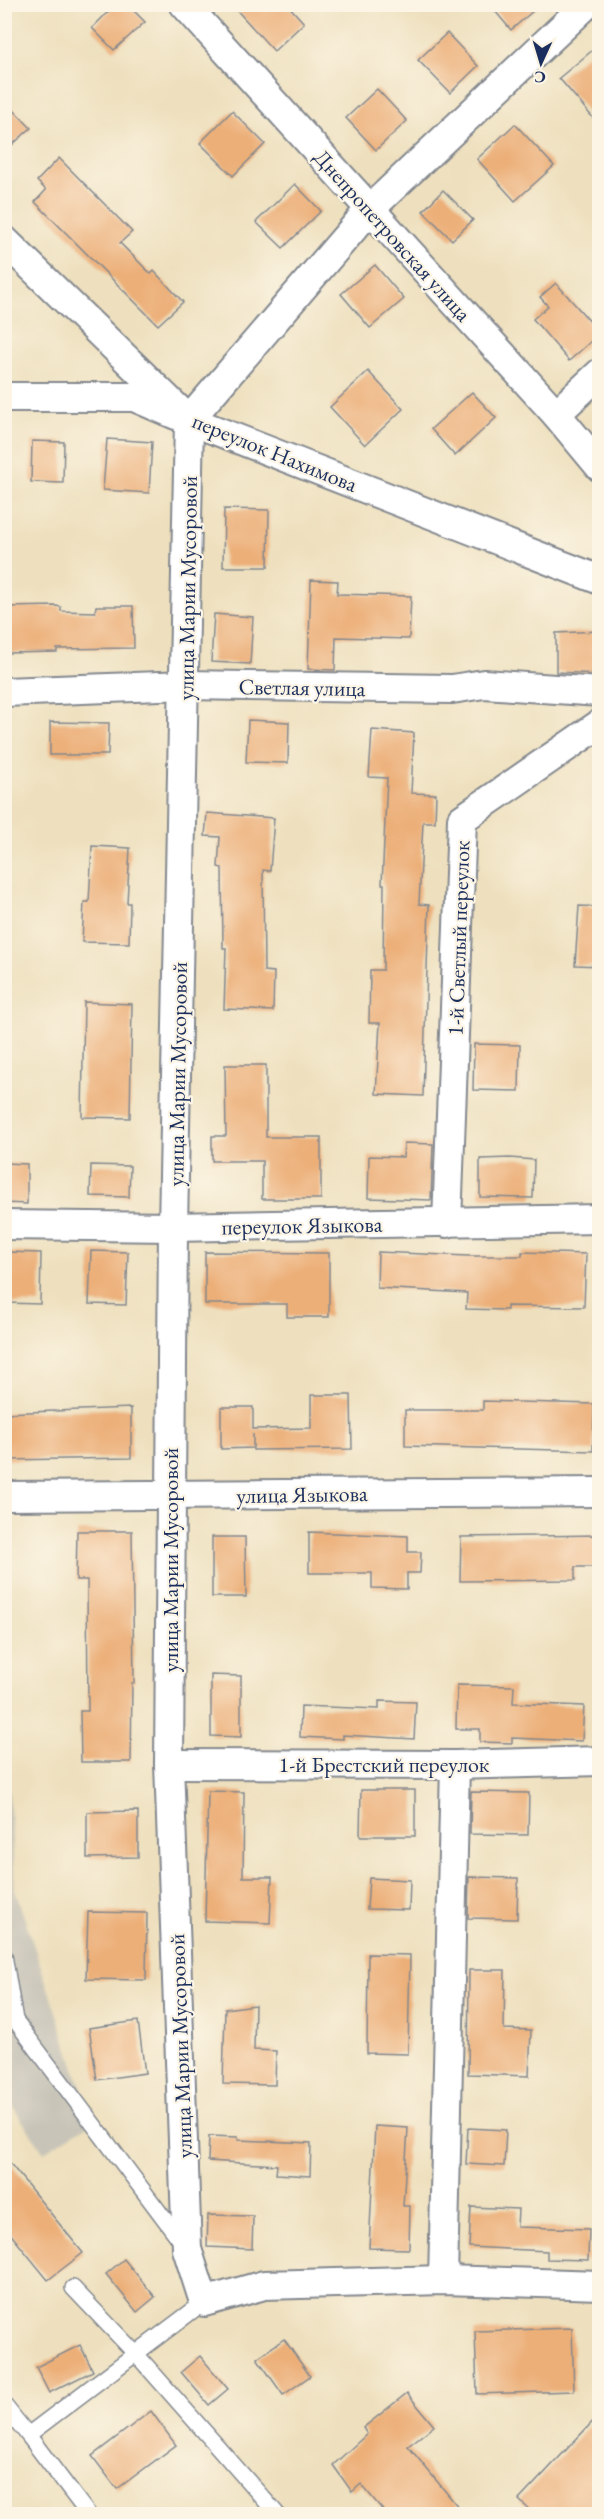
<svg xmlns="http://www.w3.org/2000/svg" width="604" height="2519" viewBox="0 0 604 2519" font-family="'EB Garamond',serif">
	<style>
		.industrial { fill: #c8c4b8 }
		.building { fill: #ecaf78 }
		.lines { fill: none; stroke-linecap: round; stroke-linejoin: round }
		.service-casing { stroke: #84888e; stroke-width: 18 }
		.minor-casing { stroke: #84888e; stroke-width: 32 }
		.service { stroke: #fff; stroke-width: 15 }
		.minor { stroke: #fff; stroke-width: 28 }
		.labels { text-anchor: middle; stroke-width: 4.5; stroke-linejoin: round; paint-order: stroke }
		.street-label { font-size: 22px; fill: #1b2f5e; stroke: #fcf5e5 }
	</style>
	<rect width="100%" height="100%" fill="#fcf5e5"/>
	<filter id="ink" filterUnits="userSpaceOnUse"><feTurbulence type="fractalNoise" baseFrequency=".0167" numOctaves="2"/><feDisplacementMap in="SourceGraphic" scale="12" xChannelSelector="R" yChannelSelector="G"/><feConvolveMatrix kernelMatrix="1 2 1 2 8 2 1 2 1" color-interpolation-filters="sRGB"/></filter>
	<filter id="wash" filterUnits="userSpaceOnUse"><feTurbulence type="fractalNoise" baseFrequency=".008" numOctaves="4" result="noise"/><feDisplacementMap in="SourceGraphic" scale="24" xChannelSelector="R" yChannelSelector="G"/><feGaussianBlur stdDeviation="1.35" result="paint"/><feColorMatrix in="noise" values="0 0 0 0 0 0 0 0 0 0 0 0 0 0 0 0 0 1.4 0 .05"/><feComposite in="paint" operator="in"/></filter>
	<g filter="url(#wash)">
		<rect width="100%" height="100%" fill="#eee0be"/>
		<path class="industrial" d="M 4,1710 L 15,1890 L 93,2122 L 44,2152 L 5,2096 Z"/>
		<g id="blocks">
			<g class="building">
				<path d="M 116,4 L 127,4 L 145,22 L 114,50 L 92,28 Z"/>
				<path d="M 231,4 L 287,4 L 304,23 L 274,51 Z"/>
				<path d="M 489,4 L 541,4 L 511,30 Z"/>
				<path d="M 447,33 L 478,66 L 450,93 L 418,60 Z"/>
				<path d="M 600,44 L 600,126 L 559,78 Z"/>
				<path d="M 377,89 L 407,121 L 376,150 L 346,118 Z"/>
				<path d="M 4,100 L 31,128 L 4,152 Z"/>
				<path d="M 232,111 L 265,144 L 233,176 L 200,143 Z"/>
				<path d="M 515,124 L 554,166 L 515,201 L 477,159 Z"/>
				<path d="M 59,158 L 132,232 L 120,243 L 151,274 L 154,271 L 183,302 L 158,325 L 35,202 L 46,190 L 37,181 Z"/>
				<path d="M 295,184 L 321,211 L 283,248 L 256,222 Z"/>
				<path d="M 443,190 L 473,220 L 452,240 L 423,211 Z"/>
				<path d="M 375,265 L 404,299 L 370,328 L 341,294 Z"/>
				<path d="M 556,283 L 600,333 L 569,361 L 533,319 L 548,306 L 540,297 Z"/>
				<path d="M 368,371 L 403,409 L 365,445 L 330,407 Z"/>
				<path d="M 472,392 L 496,418 L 455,456 L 431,429 Z"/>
				<path d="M 107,439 L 152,442 L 149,493 L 103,490 Z"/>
				<path d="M 32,441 L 64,442 L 63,483 L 31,482 Z"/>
				<path d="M 224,509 L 269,510 L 268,567 L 223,567 Z"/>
				<path d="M 311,580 L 338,581 L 337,594 L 411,596 L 409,639 L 336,637 L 335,670 L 308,669 Z"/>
				<path d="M 56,606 L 61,607 L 61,611 L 95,612 L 96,606 L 133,606 L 134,648 L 57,649 L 57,652 L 7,653 L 6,607 Z"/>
				<path d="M 214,614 L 253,617 L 250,664 L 211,662 Z"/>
				<path d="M 600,631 L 600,674 L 556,672 L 556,633 Z"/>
				<path d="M 248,720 L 289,722 L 288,763 L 246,762 Z"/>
				<path d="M 50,722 L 109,723 L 108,755 L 50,755 Z"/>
				<path d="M 372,730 L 414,733 L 411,793 L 436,794 L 435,822 L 423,822 L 419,904 L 429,905 L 423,1096 L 376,1094 L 380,1023 L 369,1023 L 370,970 L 383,970 L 384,884 L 382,884 L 387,778 L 369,777 Z"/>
				<path d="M 207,813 L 274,818 L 270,871 L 263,870 L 264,971 L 274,972 L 273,1011 L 224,1009 L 226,948 L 223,948 L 222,868 L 218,867 L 220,837 L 205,836 Z"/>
				<path d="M 92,846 L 130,848 L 127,903 L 130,903 L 129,943 L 82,942 L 84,902 L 89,902 Z"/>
				<path d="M 579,906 L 600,907 L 600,966 L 575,965 Z"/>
				<path d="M 84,1002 L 132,1004 L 130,1118 L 82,1117 Z"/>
				<path d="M 474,1044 L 520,1045 L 519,1091 L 473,1090 Z"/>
				<path d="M 225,1065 L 266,1065 L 266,1137 L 321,1137 L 321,1199 L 262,1199 L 262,1161 L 212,1161 L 212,1136 L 226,1136 Z"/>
				<path d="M 404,1143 L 433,1144 L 431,1200 L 368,1198 L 369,1156 L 403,1157 Z"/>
				<path d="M 510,1158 L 534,1160 L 533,1198 L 480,1197 L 480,1159 Z"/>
				<path d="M 4,1163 L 27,1164 L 27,1204 L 4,1203 Z"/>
				<path d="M 91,1165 L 130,1166 L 129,1197 L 90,1196 Z"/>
				<path d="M 91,1251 L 128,1252 L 126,1305 L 89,1304 Z"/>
				<path d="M 6,1252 L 41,1253 L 40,1304 L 5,1303 Z"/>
				<path d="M 205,1252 L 329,1253 L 329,1317 L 287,1317 L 287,1304 L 205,1304 Z"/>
				<path d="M 378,1252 L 468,1256 L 522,1256 L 522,1252 L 586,1254 L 584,1307 L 507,1306 L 507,1310 L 466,1309 L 467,1293 L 377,1288 Z"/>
				<path d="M 311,1395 L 351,1395 L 352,1449 L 253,1450 L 253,1434 L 253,1448 L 221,1449 L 221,1407 L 253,1407 L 253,1429 L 311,1428 Z"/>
				<path d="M 483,1401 L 594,1404 L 593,1451 L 405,1446 L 405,1410 L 483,1410 Z"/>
				<path d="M 131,1408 L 131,1458 L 4,1460 L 4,1413 Z"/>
				<path d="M 77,1531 L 132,1531 L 134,1683 L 132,1683 L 131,1762 L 81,1762 L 80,1711 L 88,1711 L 87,1580 L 76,1580 Z"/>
				<path d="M 309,1532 L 408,1536 L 408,1552 L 421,1552 L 420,1573 L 407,1573 L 407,1589 L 372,1588 L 372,1573 L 309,1573 Z"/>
				<path d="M 600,1535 L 600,1567 L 575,1567 L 575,1580 L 460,1581 L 461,1537 Z"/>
				<path d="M 212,1537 L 245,1537 L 246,1597 L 212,1597 Z"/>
				<path d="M 211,1675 L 241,1676 L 241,1737 L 211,1736 Z"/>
				<path d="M 457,1685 L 514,1686 L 513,1703 L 584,1706 L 582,1741 L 512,1738 L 512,1743 L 480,1742 L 480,1729 L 456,1729 Z"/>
				<path d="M 379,1701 L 416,1702 L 414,1739 L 343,1735 L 343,1739 L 300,1737 L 301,1706 L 379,1709 Z"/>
				<path d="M 361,1790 L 415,1790 L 415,1836 L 360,1836 Z"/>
				<path d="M 208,1791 L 244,1792 L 243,1877 L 272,1877 L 270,1923 L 205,1921 Z"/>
				<path d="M 471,1792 L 529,1793 L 528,1835 L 470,1834 Z"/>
				<path d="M 138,1811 L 138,1857 L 87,1858 L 87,1812 Z"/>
				<path d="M 469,1877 L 518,1878 L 517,1919 L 468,1918 Z"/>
				<path d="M 369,1878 L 410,1880 L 409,1910 L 367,1909 Z"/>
				<path d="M 88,1912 L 147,1913 L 146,1980 L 86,1979 Z"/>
				<path d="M 368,1954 L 410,1955 L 408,2054 L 367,2053 Z"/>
				<path d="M 469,1970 L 505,1970 L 504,2029 L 531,2030 L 529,2076 L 468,2074 Z"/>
				<path d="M 255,2005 L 254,2050 L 276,2051 L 275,2085 L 223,2084 L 225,2009 Z"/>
				<path d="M 138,2021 L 145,2073 L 97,2080 L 89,2028 Z"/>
				<path d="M 375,2126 L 408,2128 L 403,2206 L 410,2206 L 409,2249 L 369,2248 Z"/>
				<path d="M 468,2128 L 506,2130 L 504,2166 L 466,2164 Z"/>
				<path d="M 209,2136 L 238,2137 L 238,2140 L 311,2143 L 310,2176 L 276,2174 L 277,2165 L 208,2161 Z"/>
				<path d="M 4,2156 L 83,2253 L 48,2280 L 4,2226 Z"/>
				<path d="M 471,2207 L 518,2209 L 517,2227 L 589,2229 L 588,2260 L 547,2259 L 547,2251 L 469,2247 Z"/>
				<path d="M 208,2215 L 253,2216 L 252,2249 L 207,2247 Z"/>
				<path d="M 124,2259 L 155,2297 L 137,2312 L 106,2274 Z"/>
				<path d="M 572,2328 L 574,2391 L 477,2394 L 475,2331 Z"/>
				<path d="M 284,2339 L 310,2376 L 283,2395 L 257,2358 Z"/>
				<path d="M 80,2345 L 93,2371 L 49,2393 L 36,2367 Z"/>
				<path d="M 200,2356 L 228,2389 L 209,2405 L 181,2372 Z"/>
				<path d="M 407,2393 L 434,2426 L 408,2446 L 464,2514 L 386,2514 L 361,2484 L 352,2492 L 333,2465 L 367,2434 L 363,2428 Z"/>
				<path d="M 151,2411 L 176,2445 L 117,2489 L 92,2456 Z"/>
				<path d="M 600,2414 L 600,2507 L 593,2514 L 534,2514 L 519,2500 Z"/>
			</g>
		</g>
	</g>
	<g filter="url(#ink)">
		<use href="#blocks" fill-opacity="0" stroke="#84888e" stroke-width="1.5"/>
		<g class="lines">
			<defs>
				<g id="service">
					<path d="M 4,1955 L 15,2020 L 184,2245"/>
					<path d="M 73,2288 L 136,2354 L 277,2514"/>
					<path d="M 4,2405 L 28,2435 L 204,2302"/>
					<path d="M 28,2435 L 88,2514"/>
				</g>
				<g id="minor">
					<path d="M 184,4 L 556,414 L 600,467"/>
					<path d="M 587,4 L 370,209 L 189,420 L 173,1227 L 169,1764 L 187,2249 L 204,2302 L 264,2285 L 443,2280 L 600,2285"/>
					<path d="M 4,240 L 189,420 L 600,580"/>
					<path d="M 4,397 L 134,397 L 176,415"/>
					<path d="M 556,414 L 600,373"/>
					<path d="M 4,692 L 186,685 L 452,689 L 484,684 L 600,692"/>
					<path d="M 447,1223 L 462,819 L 600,724"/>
					<path d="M 4,1225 L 173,1227 L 600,1219"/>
					<path d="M 4,1496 L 600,1492"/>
					<path d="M 169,1764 L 455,1765 L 600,1761"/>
					<path d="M 443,2280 L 455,1765"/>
				</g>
			</defs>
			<use href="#service" class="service-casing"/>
			<use href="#minor" class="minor-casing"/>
			<use href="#service" class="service"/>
			<use href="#minor" class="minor"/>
		</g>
	</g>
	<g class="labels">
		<g class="street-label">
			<text transform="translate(393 235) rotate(48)" y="8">Днепропетровская улица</text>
			<text transform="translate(275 452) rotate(22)" y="8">переулок Нахимова</text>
			<text transform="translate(187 588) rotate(-89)" y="8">улица Марии Мусоровой</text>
			<text transform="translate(302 687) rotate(1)" y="8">Светлая улица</text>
			<text transform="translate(458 938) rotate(-88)" y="8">1-й Светлый переулок</text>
			<text transform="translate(177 1074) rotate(-89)" y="8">улица Марии Мусоровой</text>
			<text transform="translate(302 1225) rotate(-1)" y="8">переулок Языкова</text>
			<text transform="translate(302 1494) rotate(-1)" y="8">улица Языкова</text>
			<text transform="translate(170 1560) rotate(-90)" y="8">улица Марии Мусоровой</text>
			<text x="384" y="1772">1-й Брестский переулок</text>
			<text transform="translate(180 2046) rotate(-92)" y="8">улица Марии Мусоровой</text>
		</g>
	</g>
	<rect width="604" height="2519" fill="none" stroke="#fcf5e5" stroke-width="24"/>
	<g transform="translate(541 63) rotate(184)" stroke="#fcf5e5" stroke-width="4.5" paint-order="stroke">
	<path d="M0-4.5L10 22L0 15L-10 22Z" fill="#1b2f5e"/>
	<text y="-9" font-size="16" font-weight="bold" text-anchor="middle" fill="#1b2f5e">С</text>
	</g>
</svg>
